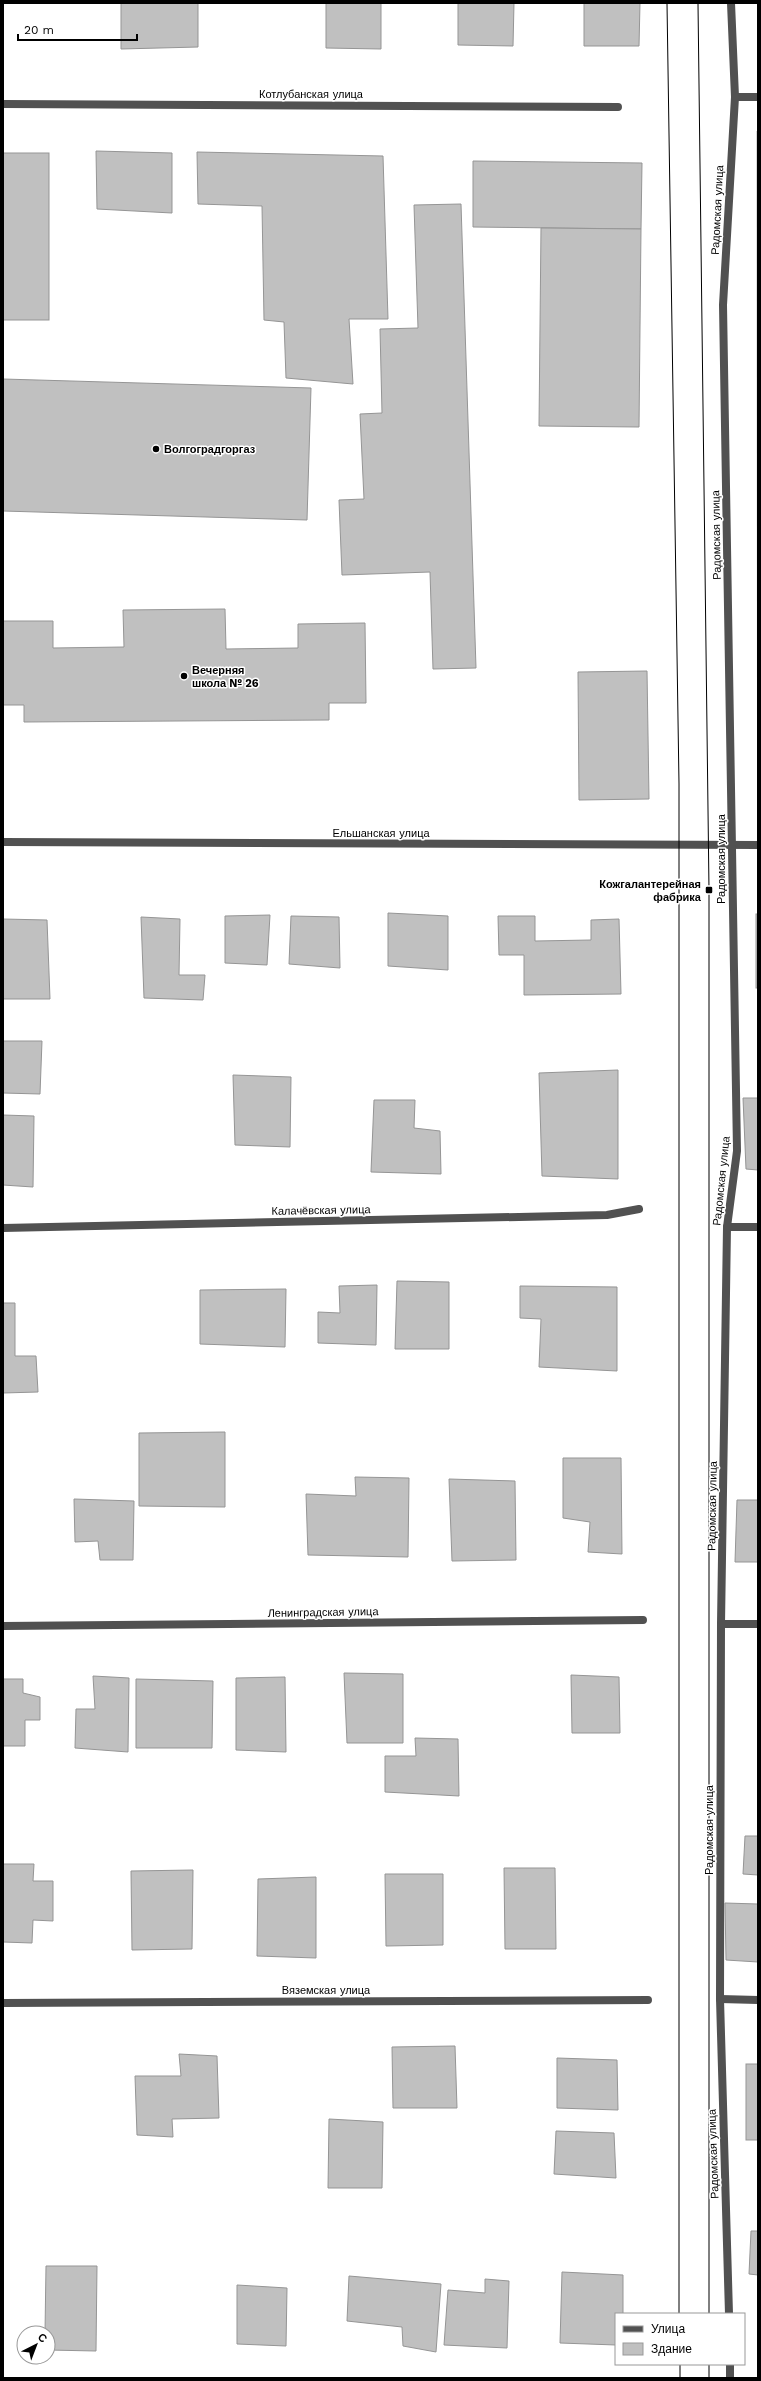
<svg xmlns="http://www.w3.org/2000/svg" width="761" height="2381" viewBox="0 0 761 2381" font-family="'Work Sans',sans-serif">
	<style>
		.green { fill: #d8d8d8 }
		.building { fill: #c0c0c0; stroke: #959595 }
		.lines { fill: none; stroke-linecap: round; stroke-linejoin: round }
		.street { stroke: #515151; stroke-width: 8 }
		.tram { stroke: #000; stroke-width: 1 }
		.poi-dot { fill: #000; stroke: #fff; stroke-width: 1.5 }
		.labels { text-anchor: middle; stroke-width: 3; stroke-linejoin: round; paint-order: stroke }
		.street-label { font-size: 11px; fill: #000; stroke: #fff }
		.poi-label { font-size: 11px; font-weight: bold; fill: #000; stroke: #fff; text-anchor: start }
	</style>
	<rect width="100%" height="100%" fill="#fff"/>
	<path class="green" d="M 756,131 L 758,131 L 758,746 L 757,733 Z"/>
	<g class="building">
		<path d="M 121,3 L 198,3 L 198,47 L 121,49 Z"/>
		<path d="M 326,3 L 381,3 L 381,49 L 326,48 Z"/>
		<path d="M 458,3 L 514,3 L 513,46 L 458,45 Z"/>
		<path d="M 584,3 L 640,3 L 639,46 L 584,46 Z"/>
		<path d="M 96,151 L 172,153 L 172,213 L 97,209 Z"/>
		<path d="M 197,152 L 383,156 L 388,319 L 349,319 L 353,384 L 286,378 L 284,322 L 264,320 L 262,206 L 198,204 Z"/>
		<rect x="3" y="153" width="46" height="167"/>
		<path d="M 473,161 L 642,163 L 641,229 L 473,227 Z"/>
		<path d="M 461,204 L 476,668 L 433,669 L 430,572 L 342,575 L 339,500 L 364,499 L 360,414 L 382,413 L 380,329 L 418,328 L 414,205 Z"/>
		<path d="M 541,228 L 641,229 L 639,427 L 539,426 Z"/>
		<path d="M 3,379 L 311,388 L 307,520 L 3,511 Z"/>
		<path d="M 225,609 L 226,649 L 298,648 L 298,624 L 365,623 L 366,703 L 329,703 L 329,720 L 24,722 L 24,705 L 3,705 L 3,621 L 53,621 L 53,648 L 124,647 L 123,610 Z"/>
		<path d="M 647,671 L 649,799 L 579,800 L 578,672 Z"/>
		<path d="M 388,913 L 448,916 L 448,970 L 388,966 Z"/>
		<rect x="756" y="914" width="2" height="74"/>
		<path d="M 270,915 L 267,965 L 225,963 L 225,916 Z"/>
		<path d="M 291,916 L 339,917 L 340,968 L 289,964 Z"/>
		<path d="M 498,916 L 535,916 L 535,941 L 591,940 L 591,920 L 619,919 L 621,994 L 524,995 L 524,955 L 499,955 Z"/>
		<path d="M 141,917 L 180,919 L 179,975 L 205,975 L 203,1000 L 144,998 Z"/>
		<path d="M 3,919 L 47,920 L 50,999 L 3,999 Z"/>
		<path d="M 3,1041 L 42,1041 L 40,1094 L 3,1093 Z"/>
		<path d="M 618,1070 L 618,1179 L 542,1176 L 539,1073 Z"/>
		<path d="M 233,1075 L 291,1077 L 290,1147 L 235,1145 Z"/>
		<path d="M 743,1098 L 758,1098 L 758,1170 L 746,1169 Z"/>
		<path d="M 374,1100 L 415,1100 L 414,1128 L 440,1131 L 441,1174 L 371,1172 Z"/>
		<path d="M 3,1115 L 34,1116 L 33,1187 L 3,1185 Z"/>
		<path d="M 397,1281 L 449,1282 L 449,1349 L 395,1349 Z"/>
		<path d="M 377,1285 L 376,1345 L 318,1343 L 318,1312 L 340,1313 L 339,1286 Z"/>
		<path d="M 520,1286 L 617,1287 L 617,1371 L 539,1367 L 541,1319 L 520,1318 Z"/>
		<path d="M 286,1289 L 285,1347 L 200,1344 L 200,1290 Z"/>
		<path d="M 3,1303 L 15,1303 L 15,1356 L 36,1356 L 38,1392 L 3,1393 Z"/>
		<path d="M 225,1432 L 225,1507 L 139,1506 L 139,1433 Z"/>
		<path d="M 563,1458 L 621,1458 L 622,1554 L 588,1552 L 590,1522 L 563,1518 Z"/>
		<path d="M 355,1477 L 409,1478 L 408,1557 L 308,1555 L 306,1494 L 356,1496 Z"/>
		<path d="M 449,1479 L 515,1481 L 516,1560 L 452,1561 Z"/>
		<path d="M 74,1499 L 134,1501 L 133,1560 L 100,1560 L 98,1541 L 75,1542 Z"/>
		<path d="M 737,1500 L 758,1500 L 758,1562 L 735,1562 Z"/>
		<path d="M 344,1673 L 403,1674 L 403,1743 L 347,1743 Z"/>
		<path d="M 571,1675 L 619,1677 L 620,1733 L 572,1733 Z"/>
		<path d="M 93,1676 L 129,1678 L 128,1752 L 75,1748 L 76,1709 L 95,1709 Z"/>
		<path d="M 285,1677 L 286,1752 L 236,1750 L 236,1678 Z"/>
		<path d="M 3,1679 L 23,1679 L 23,1693 L 40,1697 L 40,1720 L 25,1720 L 25,1746 L 3,1746 Z"/>
		<path d="M 136,1679 L 213,1681 L 212,1748 L 136,1748 Z"/>
		<path d="M 415,1738 L 458,1739 L 459,1796 L 385,1792 L 385,1756 L 416,1756 Z"/>
		<path d="M 745,1836 L 758,1836 L 758,1875 L 743,1874 Z"/>
		<path d="M 3,1864 L 34,1864 L 33,1881 L 53,1881 L 53,1921 L 33,1920 L 32,1943 L 3,1942 Z"/>
		<path d="M 504,1868 L 555,1868 L 556,1949 L 505,1949 Z"/>
		<path d="M 193,1870 L 192,1949 L 132,1950 L 131,1871 Z"/>
		<path d="M 385,1874 L 443,1874 L 443,1945 L 386,1946 Z"/>
		<path d="M 316,1877 L 316,1958 L 257,1956 L 258,1879 Z"/>
		<path d="M 725,1903 L 758,1904 L 758,1962 L 726,1960 Z"/>
		<path d="M 455,2046 L 457,2108 L 393,2108 L 392,2047 Z"/>
		<path d="M 179,2054 L 217,2056 L 219,2118 L 172,2119 L 173,2137 L 137,2135 L 135,2076 L 181,2076 Z"/>
		<path d="M 557,2058 L 617,2060 L 618,2110 L 557,2108 Z"/>
		<rect x="746" y="2064" width="12" height="76"/>
		<path d="M 329,2119 L 383,2122 L 382,2188 L 328,2188 Z"/>
		<path d="M 556,2131 L 614,2133 L 616,2178 L 554,2174 Z"/>
		<path d="M 751,2231 L 758,2231 L 758,2275 L 749,2274 Z"/>
		<path d="M 46,2266 L 97,2266 L 96,2351 L 48,2350 L 48,2333 L 45,2333 Z"/>
		<path d="M 562,2272 L 623,2275 L 623,2314 L 616,2314 L 616,2345 L 560,2343 Z"/>
		<path d="M 349,2276 L 441,2284 L 436,2352 L 403,2346 L 402,2327 L 347,2321 Z"/>
		<path d="M 485,2279 L 509,2281 L 507,2348 L 444,2345 L 448,2290 L 485,2293 Z"/>
		<path d="M 237,2285 L 287,2288 L 286,2346 L 237,2344 Z"/>
	</g>
	<g class="lines">
		<g class="street">
			<path d="M 735,97 L 758,97"/>
			<path d="M 3,104 L 618,107"/>
			<path d="M 3,842 L 758,845"/>
			<path d="M 727,1227 L 758,1227"/>
			<path d="M 3,1228 L 607,1215 L 639,1209"/>
			<path d="M 721,1624 L 758,1624"/>
			<path d="M 3,1626 L 643,1620"/>
			<path d="M 720,1999 L 758,2000"/>
			<path d="M 3,2003 L 648,2000"/>
			<path d="M 729,2314 L 720,1999 L 721,1624 L 727,1227 L 737,1151 L 723,305 L 735,97 L 731,3"/>
			<path d="M 730,2364 L 730,2378"/>
		</g>
		<g class="tram">
			<path d="M 667,3 L 679,784 L 679,2314"/>
			<path d="M 698,3 L 709,890 L 709,2314"/>
			<path d="M 680,2364 L 680,2378"/>
			<path d="M 709,2364 L 709,2378"/>
		</g>
	</g>
	<g class="poi-dot">
		<circle cx="156" cy="449" r="4"/>
		<circle cx="184" cy="676" r="4"/>
		<rect x="705" y="886" width="8" height="8" rx="2"/>
	</g>
	<g class="labels">
		<g class="street-label">
			<text x="311" y="98">Котлубанская улица</text>
			<text transform="translate(717 210) rotate(-87)" y="4">Радомская улица</text>
			<text transform="translate(716 535) rotate(-91)" y="4">Радомская улица</text>
			<text x="381" y="837">Ельшанская улица</text>
			<text transform="translate(721 859) rotate(-90)" y="4">Радомская улица</text>
			<text transform="translate(721 1181) rotate(-84)" y="4">Радомская улица</text>
			<text transform="translate(321 1210) rotate(-1)" y="4">Калачёвская улица</text>
			<text transform="translate(712 1506) rotate(-89)" y="4">Радомская улица</text>
			<text transform="translate(323 1612) rotate(-1)" y="4">Ленинградская улица</text>
			<text transform="translate(709 1830) rotate(-90)" y="4">Радомская улица</text>
			<text x="326" y="1994">Вяземская улица</text>
			<text transform="translate(713 2154) rotate(-92)" y="4">Радомская улица</text>
		</g>
		<g class="poi-label">
			<text x="164" y="453">Волгоградгоргаз</text>
			<text x="192" y="674">Вечерняя<tspan x="192" dy="13">школа № 26</tspan></text>
			<text x="701" y="888" text-anchor="end">Кожгалантерейная<tspan x="701" dy="13">фабрика</tspan></text>
		</g>
	</g>
	<rect width="761" height="2381" fill="none" stroke="#000000" stroke-width="8"/>
	<rect x="615" y="2313" width="130" height="52" fill="#ffffff" stroke="#999999"/>
	<rect x="623" y="2326" width="20" height="6" fill="#515151" stroke="#999999"/>
	<text x="651" y="2333" font-size="12" fill="#000000">Улица</text>
	<rect x="623" y="2343" width="20" height="12" fill="#c0c0c0" stroke="#999999"/>
	<text x="651" y="2353" font-size="12" fill="#000000">Здание</text>
	<g transform="translate(36 2345) rotate(42)"><circle r="19" fill="#ffffff" stroke="#999999"/>
	<path d="M0-3L7 15L0 10L-7 15Z" fill="#000000"/>
	<text y="-6" font-size="11" font-weight="bold" text-anchor="middle" fill="#000000">С</text>
	</g>
	<path d="M18 34v6h119v-6" fill="none" stroke="#000000" stroke-width="2"/>
	<text x="24" y="34" font-size="12" fill="#000000" stroke="#ffffff" stroke-width="3" paint-order="stroke">20 m</text>
</svg>
